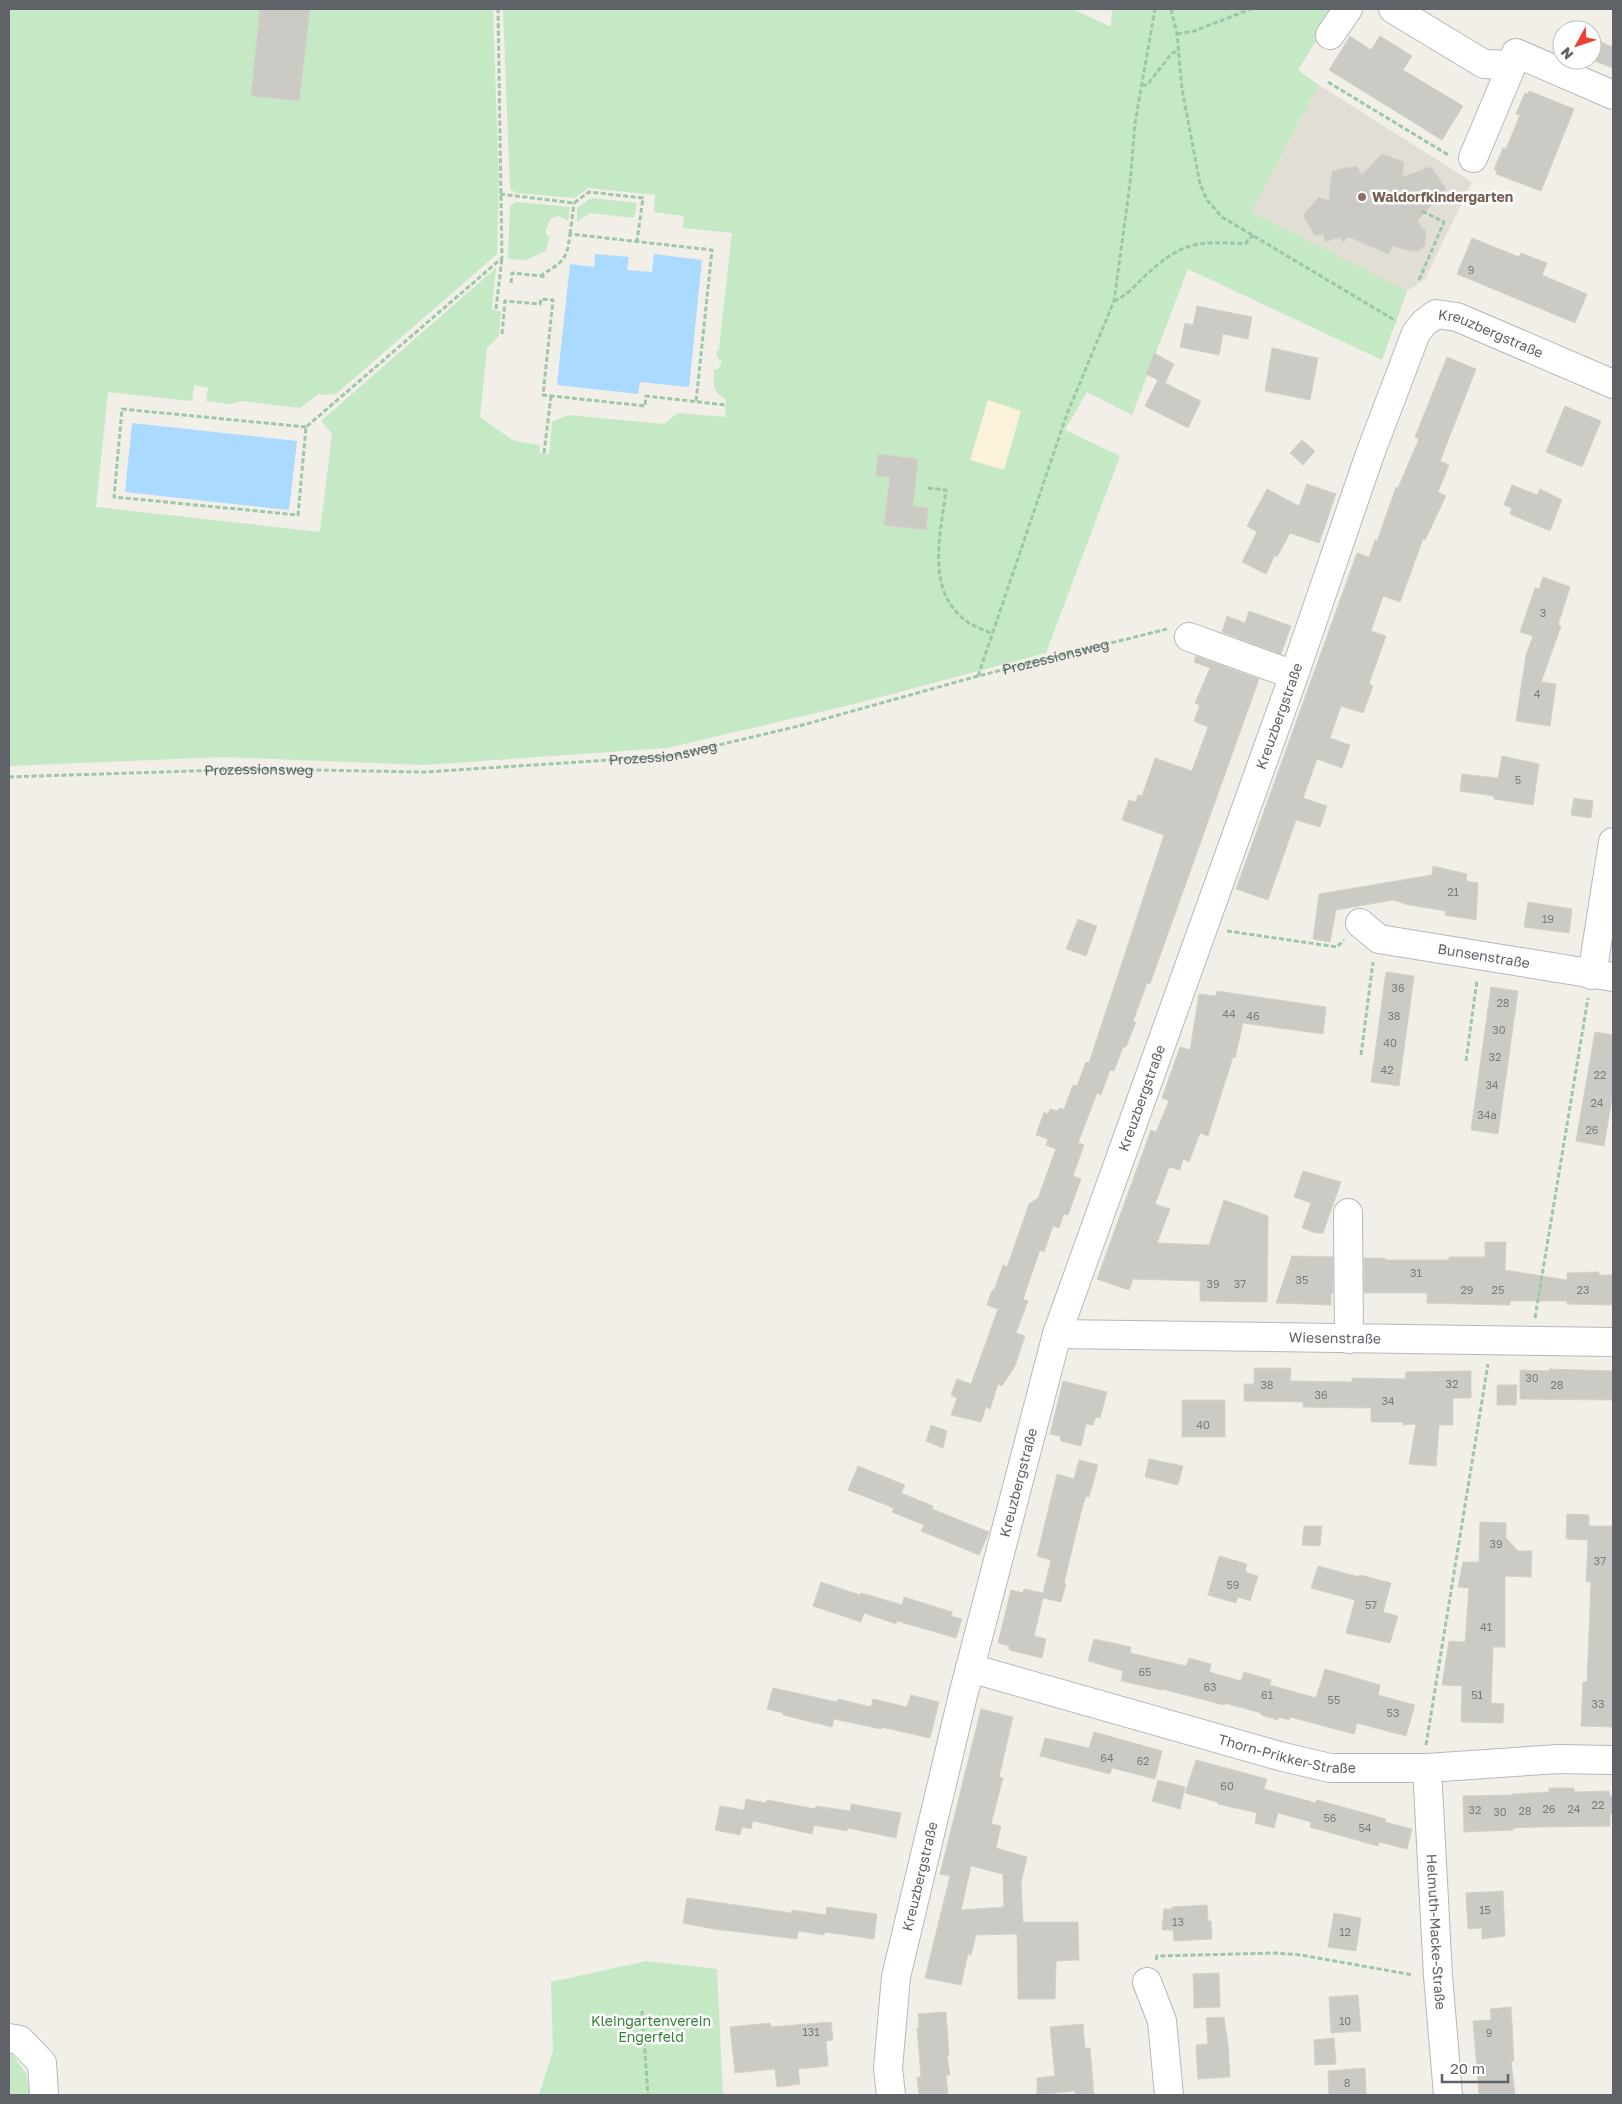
<svg xmlns="http://www.w3.org/2000/svg" width="1622" height="2104" viewBox="0 0 1622 2104" font-family="'Golos Text',sans-serif">
	<style>
		.education { fill: #e1ded6 }
		.green { fill: #c5e8c5 }
		.sand { fill: #fbf3d9 }
		.water { fill: #aadaff }
		.building { fill: #cccac5; stroke: #d6d1c6; fill-rule: evenodd }
		.lines { fill: none; stroke-linecap: round; stroke-linejoin: round }
		.minor-casing { stroke: #b5b8bc; stroke-width: 30 }
		.path { stroke: #9cc7a9; stroke-width: 3; stroke-dasharray: 5 2.5; stroke-linecap: butt }
		.minor { stroke: #fff; stroke-width: 28 }
		.education-dot { fill: #8d6e63; stroke: #fff; stroke-width: 2 }
		.labels { text-anchor: middle; stroke-width: 5; stroke-linejoin: round; paint-order: stroke }
		.number-label { font-size: 11px; fill: #7a7d7f }
		.education-label { font-size: 14px; font-weight: bold; fill: #785e54; stroke: #fff; text-anchor: start }
		.street-label { font-size: 14px; fill: #5f6368; stroke: #fff }
		.park-label { font-size: 14px; fill: #348238; stroke: #fff }
	</style>
	<rect width="100%" height="100%" fill="#f1efe8"/>
	<path class="education" d="M 1319,85 L 1472,182 L 1425,279 L 1407,291 L 1251,212 Z"/>
	<g class="green">
		<path d="M 9,9 L 493,9 L 499,183 L 497,254 L 336,394 L 322,395 L 320,393 L 300,408 L 242,401 L 230,404 L 206,401 L 208,388 L 194,385 L 192,401 L 108,392 L 96,507 L 320,532 L 332,434 L 321,421 L 496,268 L 492,309 L 501,312 L 499,336 L 487,348 L 480,417 L 514,441 L 540,445 L 539,453 L 549,454 L 552,422 L 568,415 L 664,424 L 678,413 L 725,417 L 726,399 C 712,393 713,383 714,369 L 718,369 L 722,362 L 717,357 L 716,351 L 719,350 L 732,233 L 683,228 L 684,216 L 654,212 L 655,195 L 588,188 L 575,198 L 516,193 L 510,189 L 503,9 L 1073,9 L 1111,27 L 1112,9 L 1336,9 L 1298,70 L 1319,85 L 1251,212 L 1407,291 L 1382,360 L 1188,269 L 1132,415 L 1087,392 L 1065,430 L 1120,456 L 1046,653 L 854,704 L 667,748 L 424,765 L 223,757 L 9,766 Z"/>
		<path d="M 591,198 L 637,203 L 634,218 L 590,213 L 577,222 L 577,208 Z"/>
		<path d="M 516,202 L 570,207 L 568,221 L 559,216 L 551,218 L 545,232 L 549,237 L 546,251 L 526,260 L 508,259 L 510,206 Z"/>
		<path d="M 646,1961 L 717,1969 L 723,2095 L 539,2095 L 553,2051 L 551,1982 Z"/>
		<path d="M 9,2052 L 11,2053 L 26,2073 L 30,2095 L 9,2095 Z"/>
	</g>
	<path class="sand" d="M 988,400 L 1021,411 L 1004,470 L 970,460 Z"/>
	<g class="water">
		<path d="M 595,254 L 629,257 L 627,270 L 652,272 L 654,254 L 702,260 L 689,387 L 640,382 L 638,394 L 557,385 L 570,264 L 594,267 Z"/>
		<path d="M 132,423 L 297,441 L 289,510 L 125,492 Z"/>
	</g>
	<g class="building">
		<path d="M 260,9 L 310,9 L 299,101 L 251,96 Z"/>
		<path d="M 1350,36 L 1371,50 L 1380,36 L 1412,56 L 1403,70 L 1463,106 L 1442,140 L 1329,70 Z"/>
		<path d="M 1592,38 L 1613,47 L 1613,68 L 1592,60 Z"/>
		<path d="M 1529,91 L 1574,109 L 1541,191 L 1496,174 L 1497,171 L 1494,169 L 1503,148 L 1506,149 L 1520,115 L 1516,114 L 1525,93 L 1528,94 Z"/>
		<path d="M 1382,154 L 1404,162 L 1402,177 L 1431,167 L 1446,189 L 1417,221 L 1426,232 L 1425,245 L 1418,251 L 1411,251 L 1392,246 L 1389,254 L 1349,237 L 1343,242 L 1340,237 L 1325,242 L 1323,234 L 1315,236 L 1303,215 L 1319,197 L 1329,201 L 1332,171 L 1357,166 L 1362,175 Z"/>
		<path d="M 1472,238 L 1519,257 L 1521,253 L 1547,263 L 1542,275 L 1587,294 L 1575,323 L 1457,274 Z"/>
		<path d="M 1197,306 L 1252,317 L 1248,339 L 1223,334 L 1219,355 L 1180,347 L 1185,323 L 1193,325 Z"/>
		<path d="M 1272,348 L 1318,358 L 1310,400 L 1265,391 Z"/>
		<path d="M 1154,353 L 1174,364 L 1165,383 L 1201,401 L 1188,428 L 1145,406 L 1158,380 L 1146,374 Z"/>
		<path d="M 1447,357 L 1476,369 L 1440,461 L 1449,465 L 1438,492 L 1446,496 L 1425,540 L 1423,539 L 1400,602 L 1383,596 L 1371,631 L 1386,636 L 1369,684 L 1373,686 L 1363,713 L 1341,706 L 1330,738 L 1350,745 L 1342,768 L 1317,759 L 1303,798 L 1327,806 L 1320,827 L 1296,820 L 1268,900 L 1236,889 L 1357,553 L 1369,557 L 1375,540 L 1377,541 L 1396,487 L 1398,488 L 1419,439 L 1415,437 Z"/>
		<path d="M 1565,406 L 1601,421 L 1582,467 L 1546,452 Z"/>
		<path d="M 1302,440 L 1315,451 L 1303,465 L 1290,453 Z"/>
		<path d="M 878,454 L 918,459 L 913,506 L 928,508 L 926,530 L 884,525 L 890,477 L 876,476 Z"/>
		<path d="M 1307,484 L 1336,494 L 1319,543 L 1290,533 L 1277,557 L 1275,555 L 1266,574 L 1242,562 L 1257,532 L 1247,526 L 1267,489 L 1299,506 Z"/>
		<path d="M 1512,485 L 1537,495 L 1540,489 L 1562,500 L 1550,531 L 1510,514 L 1512,508 L 1504,505 Z"/>
		<path d="M 1543,577 L 1570,587 L 1558,625 L 1561,626 L 1541,682 L 1556,684 L 1550,726 L 1516,721 L 1526,655 L 1533,636 L 1520,632 L 1535,588 L 1539,589 Z"/>
		<path d="M 1249,611 L 1291,626 L 1281,654 L 1222,632 L 1227,616 L 1245,623 Z"/>
		<path d="M 1196,656 L 1259,679 L 1150,984 L 1147,983 L 1133,1021 L 1136,1022 L 1126,1047 L 1123,1047 L 1114,1071 L 1110,1070 L 1101,1095 L 1097,1093 L 1078,1143 L 1084,1145 L 1073,1176 L 1081,1179 L 1068,1215 L 1064,1214 L 1059,1228 L 1053,1226 L 1044,1252 L 1040,1250 L 1023,1299 L 1028,1301 L 1016,1333 L 1025,1336 L 1015,1366 L 1002,1386 L 998,1384 L 990,1409 L 986,1407 L 981,1422 L 951,1415 L 957,1398 L 951,1395 L 957,1379 L 971,1384 L 998,1309 L 987,1305 L 992,1290 L 994,1290 L 1003,1265 L 1007,1267 L 1029,1204 L 1038,1198 L 1056,1149 L 1046,1145 L 1048,1139 L 1036,1135 L 1044,1112 L 1048,1114 L 1050,1109 L 1058,1111 L 1059,1108 L 1064,1109 L 1073,1085 L 1077,1086 L 1086,1062 L 1089,1063 L 1164,835 L 1122,820 L 1129,800 L 1136,802 L 1138,795 L 1142,796 L 1155,758 L 1192,771 L 1208,727 L 1194,721 L 1200,705 L 1195,703 L 1210,668 L 1194,662 Z"/>
		<path d="M 1502,756 L 1539,764 L 1533,805 L 1494,799 L 1494,796 L 1460,791 L 1462,774 L 1498,778 Z"/>
		<path d="M 1574,798 L 1593,801 L 1591,818 L 1571,815 Z"/>
		<path d="M 1433,866 L 1467,874 L 1466,881 L 1478,883 L 1476,920 L 1445,915 L 1446,911 L 1409,905 L 1393,900 L 1336,910 L 1330,942 L 1313,939 L 1319,894 L 1432,875 Z"/>
		<path d="M 1528,902 L 1572,909 L 1569,933 L 1524,927 Z"/>
		<path d="M 1078,919 L 1097,926 L 1086,956 L 1066,949 Z"/>
		<path d="M 1386,972 L 1414,976 L 1399,1086 L 1371,1082 Z"/>
		<path d="M 1491,987 L 1518,991 L 1498,1134 L 1471,1130 Z"/>
		<path d="M 1217,991 L 1326,1007 L 1323,1034 L 1243,1023 L 1235,1058 L 1233,1057 L 1208,1136 L 1200,1133 L 1189,1162 L 1183,1159 L 1180,1170 L 1169,1167 L 1155,1204 L 1170,1209 L 1157,1243 L 1209,1245 L 1224,1200 L 1268,1216 L 1267,1302 L 1200,1301 L 1200,1281 L 1133,1279 L 1129,1290 L 1097,1279 L 1151,1130 L 1156,1132 L 1169,1101 L 1162,1098 L 1180,1047 L 1190,1050 L 1199,994 L 1216,996 Z"/>
		<path d="M 1595,1032 L 1613,1035 L 1613,1092 L 1604,1146 L 1576,1141 Z"/>
		<path d="M 1303,1171 L 1341,1182 L 1323,1233 L 1316,1233 L 1302,1228 L 1311,1203 L 1294,1197 Z"/>
		<path d="M 1485,1242 L 1506,1242 L 1505,1270 L 1567,1280 L 1567,1273 L 1599,1272 L 1599,1275 L 1613,1275 L 1613,1305 L 1567,1304 L 1567,1301 L 1510,1301 L 1510,1305 L 1427,1303 L 1427,1293 L 1364,1293 L 1364,1258 L 1385,1258 L 1385,1260 L 1449,1260 L 1449,1257 L 1485,1257 Z"/>
		<path d="M 1292,1256 L 1333,1257 L 1333,1293 L 1331,1293 L 1331,1305 L 1276,1303 Z"/>
		<path d="M 1254,1368 L 1291,1368 L 1290,1381 L 1352,1382 L 1352,1378 L 1405,1379 L 1406,1372 L 1471,1371 L 1471,1398 L 1453,1398 L 1453,1425 L 1439,1425 L 1436,1466 L 1409,1464 L 1416,1424 L 1403,1425 L 1403,1422 L 1371,1422 L 1371,1408 L 1303,1407 L 1303,1402 L 1244,1401 L 1244,1384 L 1254,1384 Z"/>
		<path d="M 1549,1369 L 1613,1371 L 1613,1400 L 1520,1399 L 1520,1370 L 1549,1371 Z"/>
		<path d="M 1063,1381 L 1107,1392 L 1100,1418 L 1096,1417 L 1093,1425 L 1086,1424 L 1081,1446 L 1061,1441 L 1060,1436 L 1050,1434 Z"/>
		<path d="M 1497,1385 L 1517,1385 L 1516,1405 L 1497,1405 Z"/>
		<rect x="1182" y="1400" width="43" height="37"/>
		<path d="M 931,1425 L 947,1431 L 943,1448 L 926,1441 Z"/>
		<path d="M 1149,1459 L 1183,1466 L 1178,1485 L 1145,1477 Z"/>
		<path d="M 1079,1460 L 1098,1465 L 1089,1497 L 1086,1496 L 1082,1508 L 1064,1583 L 1066,1584 L 1061,1602 L 1043,1598 L 1034,1636 L 1046,1639 L 1042,1658 L 1009,1650 L 1009,1646 L 998,1643 L 1011,1590 L 1023,1593 L 1024,1589 L 1043,1593 L 1051,1560 L 1037,1556 L 1057,1474 L 1074,1479 Z"/>
		<path d="M 858,1466 L 905,1485 L 901,1493 L 933,1506 L 932,1509 L 989,1532 L 979,1555 L 921,1531 L 924,1525 L 892,1512 L 894,1508 L 848,1490 Z"/>
		<path d="M 1567,1514 L 1589,1515 L 1589,1526 L 1613,1526 L 1613,1727 L 1581,1726 L 1583,1682 L 1587,1682 L 1591,1582 L 1586,1582 L 1588,1540 L 1566,1539 Z"/>
		<path d="M 1480,1522 L 1506,1523 L 1506,1538 L 1518,1551 L 1532,1551 L 1531,1577 L 1505,1576 L 1505,1647 L 1493,1647 L 1491,1703 L 1504,1704 L 1503,1723 L 1461,1722 L 1462,1686 L 1442,1685 L 1449,1641 L 1465,1642 L 1469,1588 L 1458,1587 L 1463,1562 L 1479,1562 Z"/>
		<path d="M 1304,1526 L 1322,1526 L 1320,1546 L 1302,1545 Z"/>
		<path d="M 1219,1556 L 1247,1564 L 1245,1570 L 1248,1573 L 1258,1576 L 1250,1601 L 1238,1597 L 1236,1603 L 1208,1595 Z"/>
		<path d="M 1318,1566 L 1359,1577 L 1360,1575 L 1391,1583 L 1383,1612 L 1398,1616 L 1390,1643 L 1346,1633 L 1355,1600 L 1311,1588 Z"/>
		<path d="M 821,1582 L 860,1595 L 861,1593 L 869,1595 L 902,1605 L 904,1597 L 952,1612 L 951,1616 L 962,1619 L 956,1638 L 897,1621 L 896,1624 L 864,1613 L 861,1622 L 813,1606 Z"/>
		<path d="M 1094,1639 L 1131,1647 L 1130,1653 L 1186,1666 L 1189,1658 L 1211,1664 L 1209,1672 L 1241,1681 L 1244,1672 L 1271,1680 L 1270,1685 L 1316,1698 L 1325,1669 L 1380,1685 L 1378,1695 L 1415,1705 L 1406,1736 L 1357,1723 L 1354,1734 L 1290,1717 L 1289,1720 L 1279,1717 L 1278,1720 L 1261,1715 L 1261,1713 L 1225,1703 L 1224,1705 L 1162,1689 L 1162,1690 L 1121,1681 L 1123,1671 L 1088,1661 Z"/>
		<path d="M 773,1688 L 837,1702 L 838,1699 L 871,1707 L 873,1699 L 907,1707 L 911,1695 L 939,1702 L 930,1738 L 881,1727 L 881,1729 L 834,1719 L 832,1727 L 783,1715 L 783,1713 L 767,1709 Z"/>
		<path d="M 981,1709 L 1013,1717 L 999,1777 L 1003,1778 L 991,1824 L 1001,1826 L 996,1848 L 1027,1857 L 1021,1882 L 1023,1922 L 1078,1922 L 1079,1960 L 1056,1961 L 1055,1999 L 1018,1999 L 1017,1934 L 976,1935 L 971,1955 L 968,1954 L 961,1985 L 925,1978 L 950,1876 L 940,1874 ZM 971,1866 L 1003,1874 L 1004,1907 L 961,1910 Z"/>
		<path d="M 1094,1732 L 1162,1751 L 1155,1779 L 1112,1768 L 1110,1774 L 1040,1756 L 1045,1738 L 1089,1748 Z"/>
		<path d="M 1196,1760 L 1267,1779 L 1264,1789 L 1316,1803 L 1317,1800 L 1386,1819 L 1385,1822 L 1412,1829 L 1407,1849 L 1379,1842 L 1378,1846 L 1310,1827 L 1311,1822 L 1278,1813 L 1274,1828 L 1255,1823 L 1257,1813 L 1218,1804 L 1217,1802 L 1185,1793 Z"/>
		<path d="M 1158,1780 L 1185,1787 L 1180,1809 L 1152,1801 Z"/>
		<path d="M 1549,1788 L 1574,1788 L 1574,1792 L 1609,1791 L 1610,1796 L 1613,1796 L 1613,1814 L 1610,1814 L 1610,1826 L 1537,1827 L 1513,1828 L 1513,1830 L 1464,1832 L 1463,1796 L 1512,1795 L 1512,1794 L 1549,1792 Z"/>
		<path d="M 746,1799 L 766,1803 L 767,1800 L 816,1809 L 816,1806 L 850,1811 L 851,1804 L 901,1813 L 896,1838 L 848,1828 L 847,1831 L 814,1825 L 812,1834 L 753,1821 L 751,1829 L 742,1827 L 740,1835 L 715,1830 L 720,1806 L 744,1810 Z"/>
		<path d="M 1503,1891 L 1505,1936 L 1482,1939 L 1482,1928 L 1468,1929 L 1466,1893 Z"/>
		<path d="M 687,1898 L 792,1913 L 792,1910 L 826,1915 L 827,1907 L 877,1914 L 874,1939 L 825,1932 L 824,1935 L 798,1931 L 797,1939 L 714,1929 L 683,1923 Z"/>
		<path d="M 1207,1905 L 1208,1921 L 1211,1921 L 1212,1939 L 1174,1941 L 1173,1930 L 1162,1930 L 1164,1909 L 1173,1909 L 1172,1907 Z"/>
		<path d="M 1334,1913 L 1361,1918 L 1356,1951 L 1328,1947 Z"/>
		<path d="M 1219,1973 L 1220,2007 L 1194,2008 L 1193,1974 Z"/>
		<path d="M 1358,1995 L 1361,2031 L 1331,2033 L 1329,1997 Z"/>
		<path d="M 1511,2007 L 1514,2061 L 1511,2061 L 1515,2095 L 1479,2095 L 1473,2021 L 1491,2020 L 1490,2009 Z"/>
		<path d="M 946,2012 L 949,2056 L 947,2056 L 950,2075 L 946,2075 L 948,2095 L 919,2095 L 917,2077 L 921,2077 L 917,2028 L 919,2028 L 918,2014 Z"/>
		<path d="M 1224,2017 L 1228,2044 L 1230,2077 L 1198,2079 L 1196,2045 L 1208,2044 L 1206,2018 Z"/>
		<path d="M 831,2022 L 833,2040 L 826,2041 L 828,2066 L 798,2069 L 800,2084 L 777,2087 L 775,2069 L 735,2073 L 730,2027 L 770,2023 L 771,2027 Z"/>
		<path d="M 1083,2024 L 1085,2048 L 1090,2048 L 1094,2095 L 1075,2095 L 1075,2091 L 1037,2095 L 1037,2078 L 1055,2076 L 1050,2027 Z"/>
		<path d="M 1334,2038 L 1336,2064 L 1315,2065 L 1314,2040 Z"/>
		<path d="M 1365,2068 L 1366,2095 L 1329,2095 L 1328,2071 Z"/>
	</g>
	<g class="lines">
		<defs>
			<g id="minor">
				<path d="M 1393,9 L 1484,64 L 1512,65 L 1516,53 L 1613,95"/>
				<path d="M 1330,35 L 1348,9"/>
				<path d="M 1473,158 L 1512,65"/>
				<path d="M 1189,637 L 1294,675"/>
				<path id="s2" d="M 1360,923 L 1379,939 L 1613,977"/>
				<path d="M 1592,975 L 1613,842"/>
				<path d="M 1348,1213 L 1349,1339"/>
				<path id="s3" d="M 1057,1334 L 1613,1342"/>
				<path id="s4" d="M 970,1668 L 1283,1757 L 1330,1768 L 1427,1768 L 1558,1759 L 1613,1760"/>
				<path id="s5" d="M 1427,1768 L 1438,1976 L 1448,2095"/>
				<path d="M 1147,1982 L 1162,2021 L 1169,2095"/>
				<path d="M 9,2038 L 20,2040 L 42,2063 L 44,2095"/>
				<path id="s6" d="M 891,2095 L 888,2068 L 896,1977 L 963,1695 L 1057,1334 L 1294,675 L 1370,454 L 1416,333 L 1424,323 L 1436,314 L 1457,317 L 1613,384"/>
			</g>
		</defs>
		<use href="#minor" class="minor-casing"/>
		<g class="path">
			<path d="M 1171,9 L 1177,34 L 1182,89 L 1200,184 L 1207,200 L 1222,217 L 1396,321"/>
			<path d="M 1177,34 L 1194,31 L 1251,9"/>
			<path d="M 1328,82 L 1450,156"/>
			<path d="M 1142,85 L 1147,85 L 1172,53 L 1179,51"/>
			<path d="M 500,194 L 574,203 L 589,192 L 643,198 L 637,241"/>
			<path d="M 570,234 L 574,203"/>
			<path d="M 543,278 L 543,274 C 564,261 567,259 570,234 L 712,250 L 696,402"/>
			<path d="M 1419,280 L 1444,222 L 1422,211"/>
			<path d="M 511,283 L 512,273 L 543,276"/>
			<path d="M 1114,301 C 1126,296 1135,286 1144,277 C 1180,243 1196,240 1245,244 L 1253,235"/>
			<path d="M 496,309 L 502,258"/>
			<path d="M 502,334 L 505,301 L 540,304 L 541,299 L 553,300 L 543,395 L 645,406 L 646,396 L 726,405"/>
			<path d="M 306,427 L 122,409 L 114,497 L 298,515 L 306,427 L 502,258 L 498,9"/>
			<path d="M 544,453 L 551,396"/>
			<path d="M 928,488 L 946,490 C 941,533 925,589 965,620 C 972,626 983,629 992,634"/>
			<path d="M 978,676 L 1067,414 L 1114,301 L 1130,184 L 1135,123 L 1155,9"/>
			<path id="s1" d="M 9,777 L 253,769 L 425,772 L 672,756 L 799,726 L 978,676 L 1167,629"/>
			<path d="M 1227,931 L 1337,947 L 1344,940"/>
			<path d="M 1361,1055 L 1373,962"/>
			<path d="M 1466,1061 L 1477,980"/>
			<path d="M 1535,1318 L 1588,998"/>
			<path d="M 1426,1745 L 1488,1364"/>
			<path d="M 1156,1960 L 1157,1956 L 1275,1953 L 1301,1955 L 1413,1975"/>
			<path d="M 642,2011 L 648,2095"/>
		</g>
		<use href="#minor" class="minor"/>
	</g>
	<circle class="education-dot" cx="1362" cy="197" r="5"/>
	<g class="labels">
		<g class="number-label">
			<text x="1471" y="274">9</text>
			<text x="1543" y="617">3</text>
			<text x="1537" y="698">4</text>
			<text x="1518" y="784">5</text>
			<text x="1453" y="896">21</text>
			<text x="1548" y="923">19</text>
			<text x="1398" y="992">36</text>
			<text x="1503" y="1007">28</text>
			<text x="1229" y="1018">44</text>
			<text x="1253" y="1020">46</text>
			<text x="1394" y="1020">38</text>
			<text x="1499" y="1034">30</text>
			<text x="1390" y="1047">40</text>
			<text x="1495" y="1061">32</text>
			<text x="1387" y="1074">42</text>
			<text x="1600" y="1079">22</text>
			<text x="1492" y="1089">34</text>
			<text x="1597" y="1107">24</text>
			<text x="1487" y="1119">34a</text>
			<text x="1592" y="1134">26</text>
			<text x="1416" y="1277">31</text>
			<text x="1302" y="1284">35</text>
			<text x="1213" y="1288">39</text>
			<text x="1240" y="1288">37</text>
			<text x="1467" y="1294">29</text>
			<text x="1498" y="1294">25</text>
			<text x="1583" y="1294">23</text>
			<text x="1532" y="1382">30</text>
			<text x="1452" y="1388">32</text>
			<text x="1267" y="1389">38</text>
			<text x="1557" y="1389">28</text>
			<text x="1321" y="1399">36</text>
			<text x="1388" y="1405">34</text>
			<text x="1203" y="1429">40</text>
			<text x="1496" y="1548">39</text>
			<text x="1600" y="1565">37</text>
			<text x="1233" y="1589">59</text>
			<text x="1371" y="1609">57</text>
			<text x="1486" y="1631">41</text>
			<text x="1145" y="1676">65</text>
			<text x="1210" y="1691">63</text>
			<text x="1267" y="1699">61</text>
			<text x="1477" y="1699">51</text>
			<text x="1334" y="1704">55</text>
			<text x="1598" y="1708">33</text>
			<text x="1393" y="1717">53</text>
			<text x="1107" y="1762">64</text>
			<text x="1143" y="1765">62</text>
			<text x="1227" y="1790">60</text>
			<text x="1598" y="1809">22</text>
			<text x="1549" y="1813">26</text>
			<text x="1574" y="1813">24</text>
			<text x="1475" y="1814">32</text>
			<text x="1525" y="1815">28</text>
			<text x="1500" y="1816">30</text>
			<text x="1330" y="1822">56</text>
			<text x="1365" y="1832">54</text>
			<text x="1485" y="1914">15</text>
			<text x="1178" y="1926">13</text>
			<text x="1345" y="1936">12</text>
			<text x="1345" y="2025">10</text>
			<text x="811" y="2036">131</text>
			<text x="1489" y="2037">9</text>
			<text x="1347" y="2087">8</text>
		</g>
		<g class="education-label">
			<text x="1372" y="202">Waldorfkindergarten</text>
		</g>
		<g class="street-label">
			<text dy="5" stroke="none"><textPath href="#s6" startOffset="1931">Kreuzbergstraße</textPath></text>
			<text dy="5" stroke="none"><textPath href="#s1" startOffset="1060">Prozessionsweg</textPath></text>
			<text dy="5" stroke="none"><textPath href="#s6" startOffset="1438">Kreuzbergstraße</textPath></text>
			<text dy="5" stroke="none"><textPath href="#s1" startOffset="655">Prozessionsweg</textPath></text>
			<text dy="5" stroke="none"><textPath href="#s1" startOffset="250">Prozessionsweg</textPath></text>
			<text dy="5" stroke="none"><textPath href="#s2" startOffset="131">Bunsenstraße</textPath></text>
			<text dy="5" stroke="none"><textPath href="#s6" startOffset="1032">Kreuzbergstraße</textPath></text>
			<text dy="5" stroke="none"><textPath href="#s3" startOffset="278">Wiesenstraße</textPath></text>
			<text dy="5" stroke="none"><textPath href="#s6" startOffset="628">Kreuzbergstraße</textPath></text>
			<text dy="5" stroke="none"><textPath href="#s4" startOffset="329">Thorn-Prikker-Straße</textPath></text>
			<text dy="5" stroke="none"><textPath href="#s6" startOffset="222">Kreuzbergstraße</textPath></text>
			<text dy="5" stroke="none"><textPath href="#s5" startOffset="164">Helmuth-Macke-Straße</textPath></text>
		</g>
		<g class="park-label">
			<text x="651" y="2026">Kleingartenverein<tspan x="651" dy="16">Engerfeld</tspan></text>
		</g>
	</g>
	<rect width="1622" height="2104" fill="none" stroke="#5f6368" stroke-width="20"/>
	<g transform="translate(1577 45) rotate(230)"><circle r="24" fill="#ffffff" stroke="#bfc1c3"/>
	<path d="M0-4L9 19L0 12L-9 19Z" fill="#ea4335"/>
	<text y="-8" font-size="14" font-weight="bold" text-anchor="middle" fill="#5f6368">N</text>
	</g>
	<path d="M1442 2074v8h66v-8" fill="none" stroke="#5f6368" stroke-width="2.5"/>
	<text x="1450" y="2074" font-size="15" fill="#5f6368" stroke="#ffffff" stroke-width="4" paint-order="stroke">20 m</text>
</svg>
